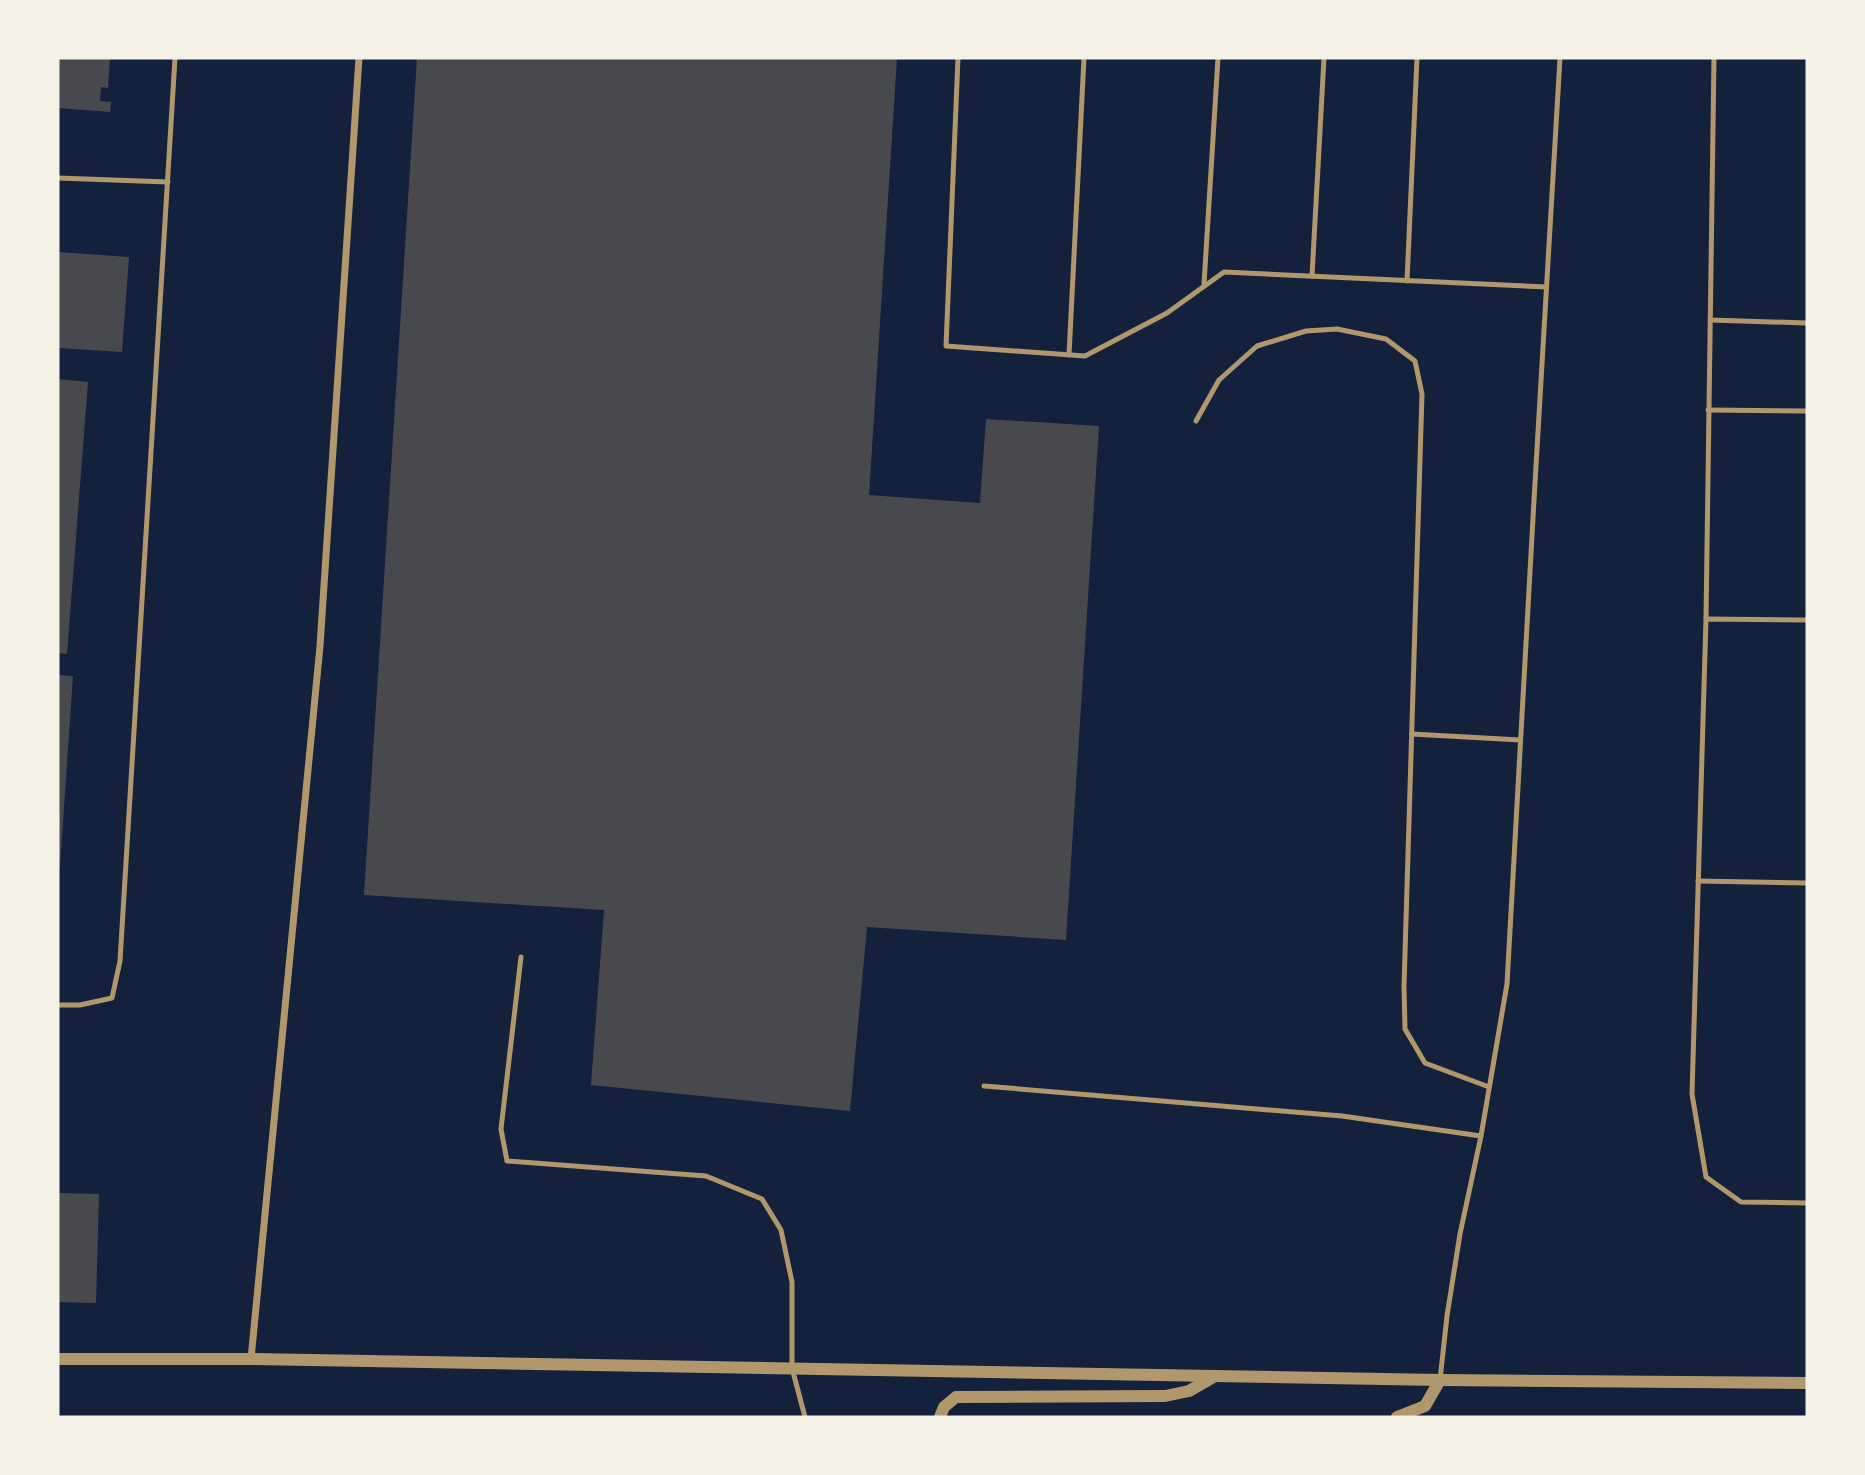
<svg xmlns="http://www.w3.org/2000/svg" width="1865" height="1475" viewBox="0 0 1865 1475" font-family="'Nunito Sans',sans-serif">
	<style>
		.building { fill: #48494c }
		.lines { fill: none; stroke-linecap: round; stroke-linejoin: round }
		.service { stroke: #b1986c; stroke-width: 5 }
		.minor { stroke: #b1986c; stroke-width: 7 }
		.tertiary { stroke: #b1986c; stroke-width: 12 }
	</style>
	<rect width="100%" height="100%" fill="#14213d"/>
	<g class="building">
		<path d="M 58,58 L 110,58 L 108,88 L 101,87 L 100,101 L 111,102 L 110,112 L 58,108 Z"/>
		<path d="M 417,58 L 897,58 L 869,495 L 980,503 L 986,419 L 1099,426 L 1066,940 L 867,927 L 850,1111 L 591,1085 L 604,910 L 364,895 Z"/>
		<path d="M 58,252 L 129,257 L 122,352 L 58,348 Z"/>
		<path d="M 58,379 L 88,382 L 67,654 L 58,653 Z"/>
		<path d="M 58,675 L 73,676 L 60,866 L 58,866 Z"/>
		<path d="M 58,1193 L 99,1194 L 96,1303 L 58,1302 Z"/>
	</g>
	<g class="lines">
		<g class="service">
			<path d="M 958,58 L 946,346 L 1085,356 L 1167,313 L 1224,272 L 1546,287"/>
			<path d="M 58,178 L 168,182"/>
			<path d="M 1312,276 L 1324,58"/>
			<path d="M 1407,281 L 1417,58"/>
			<path d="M 1204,284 L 1218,58"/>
			<path d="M 1710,320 L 1807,323"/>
			<path d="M 1069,355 L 1084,58"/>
			<path d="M 1708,410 L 1807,411"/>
			<path d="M 1196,421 L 1219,380 L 1257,346 L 1306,331 L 1337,329 L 1386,339 L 1415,361 L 1422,394 L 1404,986 L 1405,1029 L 1425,1063 L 1489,1087"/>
			<path d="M 1706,619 L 1714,58"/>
			<path d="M 1807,620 L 1706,619 L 1692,1094 L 1706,1177 L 1741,1202 L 1807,1203"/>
			<path d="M 1412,734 L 1520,740"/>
			<path d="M 1698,881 L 1807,883"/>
			<path d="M 521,957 L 501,1129 L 507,1161 L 706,1176 L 762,1199 L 781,1230 L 792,1282 L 792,1368 L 805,1417"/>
			<path d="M 58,1005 L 80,1005 L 112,998 L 120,961 L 175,58"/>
			<path d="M 984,1086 L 1342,1116 L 1481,1136"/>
			<path d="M 1440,1380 L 1447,1316 L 1460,1234 L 1481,1136 L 1507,984 L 1534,500 L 1560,58"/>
		</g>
		<path class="minor" d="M 251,1359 L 320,646 L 359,58"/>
		<g class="tertiary">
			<path d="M 58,1359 L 251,1359 L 1440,1380 L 1807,1383"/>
			<path d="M 940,1417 L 944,1407 L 956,1397 L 1165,1396 L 1189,1391 L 1215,1376"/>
			<path d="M 1397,1417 L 1425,1406 L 1440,1380"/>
		</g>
	</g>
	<rect width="1865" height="1475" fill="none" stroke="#f6f1e7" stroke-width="119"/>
</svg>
